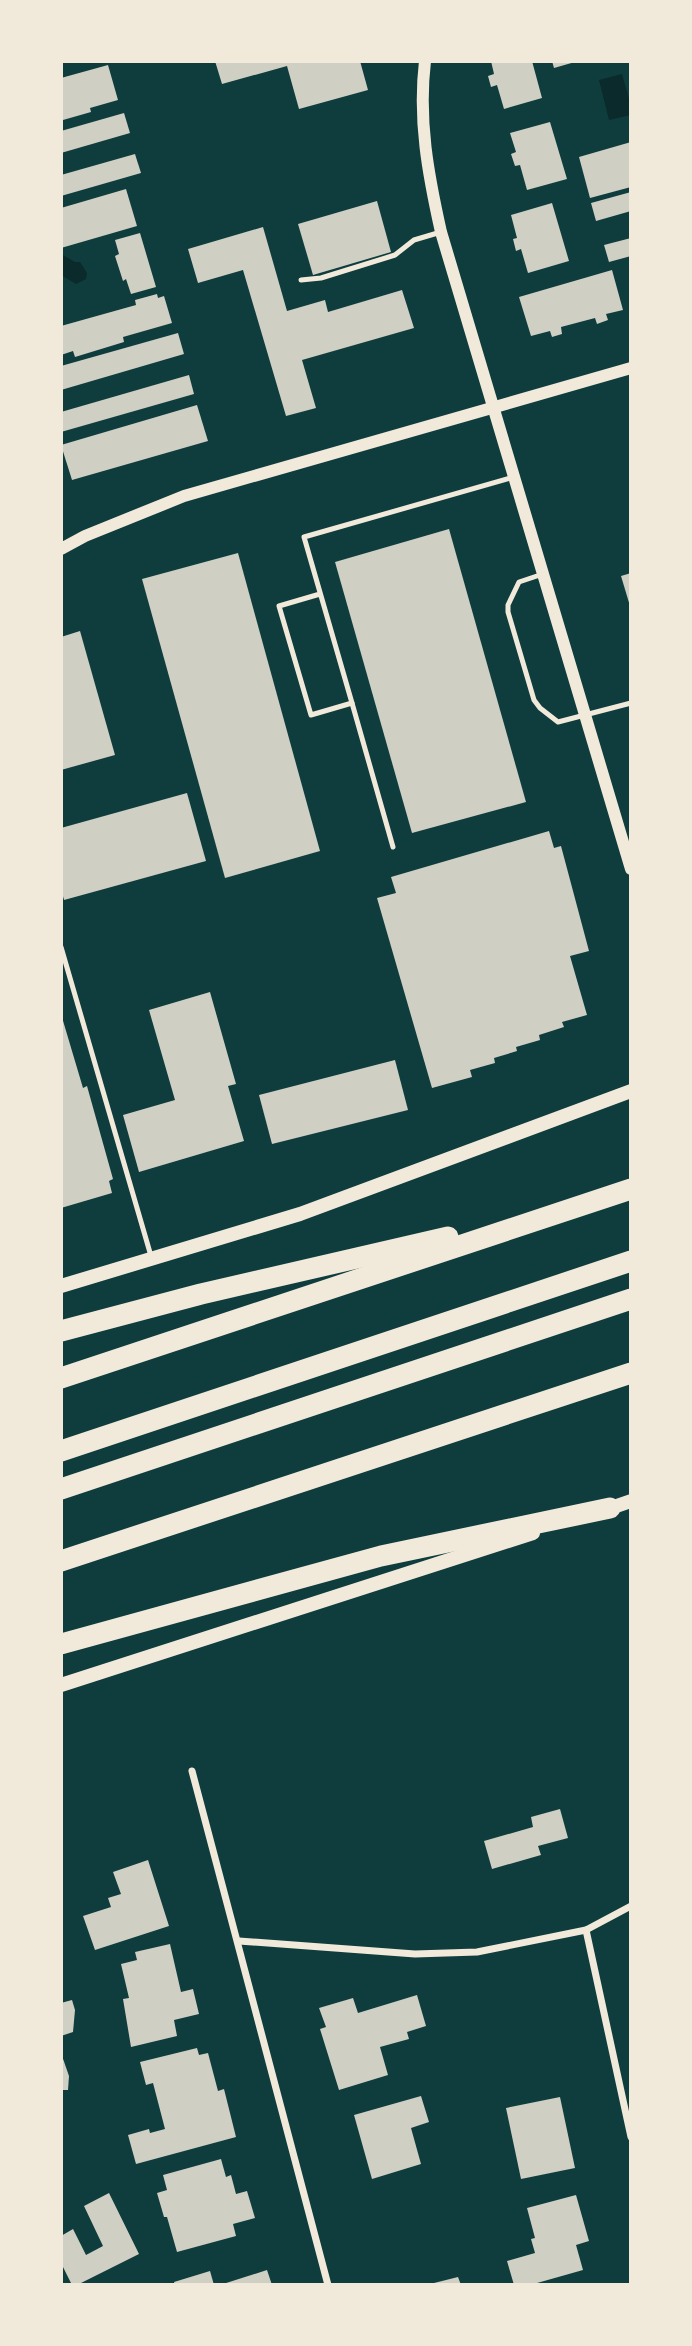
<svg xmlns="http://www.w3.org/2000/svg" width="692" height="2346" viewBox="0 0 692 2346" font-family="Roboto,sans-serif">
	<style>
		.water { fill: #0a2a2b }
		.building { fill: #cfcfc3 }
		.lines { fill: none; stroke-linecap: round; stroke-linejoin: round }
		.service { stroke: #f1e9da; stroke-width: 5 }
		.minor { stroke: #f1e9da; stroke-width: 7 }
		.tertiary { stroke: #f1e9da; stroke-width: 12 }
		.secondary { stroke: #f1e9da; stroke-width: 14 }
		.motorway { stroke: #f1e9da; stroke-width: 21 }
	</style>
	<rect width="100%" height="100%" fill="#0f3d3e"/>
	<g class="water">
		<path d="M 622,74 L 631,106 L 631,115 L 609,120 L 599,80 Z"/>
		<path d="M 61,254 L 75,262 L 80,262 L 87,273 L 86,279 L 76,284 L 61,275 Z"/>
	</g>
	<g class="building">
		<path d="M 215,61 L 360,61 L 368,90 L 299,109 L 287,66 L 222,84 Z"/>
		<path d="M 491,61 L 532,61 L 542,98 L 504,109 L 497,85 L 491,87 L 488,76 L 494,74 Z"/>
		<path d="M 552,61 L 575,61 L 575,62 L 554,68 Z"/>
		<path d="M 108,65 L 118,100 L 90,108 L 91,112 L 63,120 L 61,117 L 61,78 Z"/>
		<path d="M 124,113 L 130,133 L 61,153 L 61,131 Z"/>
		<path d="M 550,122 L 567,179 L 527,190 L 520,165 L 515,166 L 511,154 L 516,152 L 510,133 Z"/>
		<path d="M 631,142 L 631,187 L 590,198 L 579,157 Z"/>
		<path d="M 135,154 L 141,173 L 61,196 L 61,175 Z"/>
		<path d="M 126,189 L 137,226 L 61,248 L 61,208 Z"/>
		<path d="M 631,192 L 631,211 L 596,221 L 591,203 Z"/>
		<path d="M 377,201 L 391,252 L 313,275 L 298,224 Z"/>
		<path d="M 552,203 L 569,261 L 528,273 L 521,249 L 516,251 L 513,239 L 517,238 L 511,215 Z"/>
		<path d="M 263,227 L 287,311 L 325,300 L 328,312 L 402,290 L 414,328 L 302,360 L 316,408 L 286,416 L 243,270 L 198,283 L 188,249 Z"/>
		<path d="M 140,233 L 156,287 L 131,294 L 126,279 L 123,281 L 115,256 L 119,254 L 115,240 Z"/>
		<path d="M 631,238 L 631,256 L 609,262 L 604,245 Z"/>
		<path d="M 612,270 L 623,310 L 606,314 L 608,320 L 597,324 L 595,318 L 561,327 L 562,334 L 552,337 L 550,331 L 531,336 L 519,297 Z"/>
		<path d="M 157,294 L 158,298 L 164,296 L 172,323 L 123,337 L 124,342 L 75,357 L 73,351 L 61,355 L 61,326 L 136,305 L 135,300 Z"/>
		<path d="M 178,333 L 184,354 L 61,390 L 61,366 Z"/>
		<path d="M 189,375 L 194,394 L 61,432 L 61,412 Z"/>
		<path d="M 197,405 L 208,441 L 72,480 L 61,445 Z"/>
		<path d="M 449,529 L 526,802 L 412,833 L 335,562 Z"/>
		<path d="M 238,553 L 320,851 L 225,878 L 142,579 Z"/>
		<path d="M 631,573 L 631,606 L 630,606 L 621,576 Z"/>
		<path d="M 80,631 L 115,755 L 61,770 L 61,637 Z"/>
		<path d="M 187,793 L 206,861 L 64,900 L 61,889 L 61,828 Z"/>
		<path d="M 549,831 L 554,848 L 561,846 L 589,951 L 570,956 L 587,1015 L 562,1022 L 564,1027 L 539,1035 L 540,1040 L 516,1047 L 517,1051 L 494,1058 L 495,1063 L 470,1070 L 472,1077 L 432,1088 L 377,898 L 396,893 L 391,877 Z"/>
		<path d="M 210,992 L 236,1084 L 228,1086 L 244,1141 L 139,1172 L 123,1115 L 175,1100 L 149,1010 Z"/>
		<path d="M 61,1014 L 83,1088 L 87,1086 L 113,1179 L 109,1181 L 112,1193 L 61,1208 Z"/>
		<path d="M 395,1060 L 408,1110 L 272,1144 L 259,1095 Z"/>
		<path d="M 560,1809 L 568,1838 L 538,1846 L 541,1855 L 492,1869 L 484,1841 L 533,1827 L 531,1817 Z"/>
		<path d="M 148,1860 L 169,1926 L 95,1950 L 83,1916 L 111,1907 L 108,1898 L 121,1894 L 113,1872 Z"/>
		<path d="M 170,1944 L 181,1992 L 193,1989 L 199,2014 L 174,2020 L 177,2036 L 131,2047 L 123,1999 L 129,1998 L 121,1964 L 137,1960 L 135,1952 Z"/>
		<path d="M 417,1995 L 426,2026 L 407,2032 L 409,2039 L 380,2047 L 388,2075 L 339,2090 L 320,2029 L 326,2027 L 319,2008 L 353,1998 L 358,2013 Z"/>
		<path d="M 72,2000 L 75,2010 L 73,2032 L 61,2036 L 61,2003 Z"/>
		<path d="M 197,2048 L 199,2055 L 208,2053 L 218,2091 L 224,2089 L 236,2137 L 136,2164 L 128,2135 L 149,2129 L 150,2133 L 165,2129 L 153,2083 L 146,2085 L 140,2062 Z"/>
		<path d="M 61,2053 L 69,2076 L 68,2090 L 61,2090 Z"/>
		<path d="M 421,2096 L 429,2122 L 411,2128 L 421,2164 L 372,2179 L 354,2115 Z"/>
		<path d="M 560,2097 L 575,2168 L 521,2179 L 506,2108 Z"/>
		<path d="M 221,2159 L 226,2177 L 231,2175 L 236,2194 L 247,2191 L 255,2218 L 233,2224 L 236,2236 L 177,2252 L 167,2217 L 164,2217 L 157,2193 L 167,2190 L 163,2175 Z"/>
		<path d="M 109,2193 L 139,2254 L 77,2285 L 72,2285 L 61,2263 L 61,2236 L 73,2229 L 86,2255 L 103,2246 L 84,2206 Z"/>
		<path d="M 576,2195 L 589,2241 L 576,2245 L 583,2270 L 530,2285 L 514,2285 L 507,2261 L 535,2253 L 531,2239 L 535,2238 L 527,2208 Z"/>
		<path d="M 267,2270 L 272,2285 L 223,2285 L 223,2284 Z"/>
		<path d="M 210,2271 L 214,2285 L 175,2285 L 174,2282 Z"/>
		<path d="M 458,2277 L 461,2285 L 430,2285 L 430,2284 Z"/>
	</g>
	<g class="lines">
		<g class="service">
			<path d="M 301,280 L 321,278 L 395,255 L 414,240 L 441,232"/>
			<path d="M 543,574 L 519,582 L 508,605 L 508,612 L 534,700 L 540,708 L 558,722 L 631,703"/>
			<path d="M 320,594 L 279,606 L 311,715 L 352,703 L 304,537 L 514,477"/>
			<path d="M 352,703 L 393,847"/>
			<path d="M 61,947 L 151,1256"/>
		</g>
		<g class="minor">
			<path d="M 192,1771 L 328,2285"/>
			<path d="M 586,1930 L 631,2137"/>
			<path d="M 239,1941 L 415,1954 L 477,1952 L 586,1930 L 631,1906"/>
		</g>
		<g class="tertiary">
			<path d="M 425,61 C 418,120 428,174 441,232 L 631,869"/>
			<path d="M 61,549 L 85,536 L 184,496 L 631,368"/>
		</g>
		<g class="secondary">
			<path d="M 61,1286 L 300,1214 L 631,1091"/>
			<path d="M 602,1511 L 631,1501"/>
			<path d="M 61,1685 L 533,1533"/>
		</g>
		<g class="motorway">
			<path d="M 61,1331 L 201,1294 L 448,1237"/>
			<path d="M 61,1378 L 631,1189"/>
			<path d="M 61,1451 L 631,1261"/>
			<path d="M 61,1489 L 631,1299"/>
			<path d="M 61,1561 L 631,1373"/>
			<path d="M 61,1644 L 381,1556 L 610,1508"/>
		</g>
	</g>
	<rect width="692" height="2346" fill="none" stroke="#f1e9da" stroke-width="126"/>
</svg>
